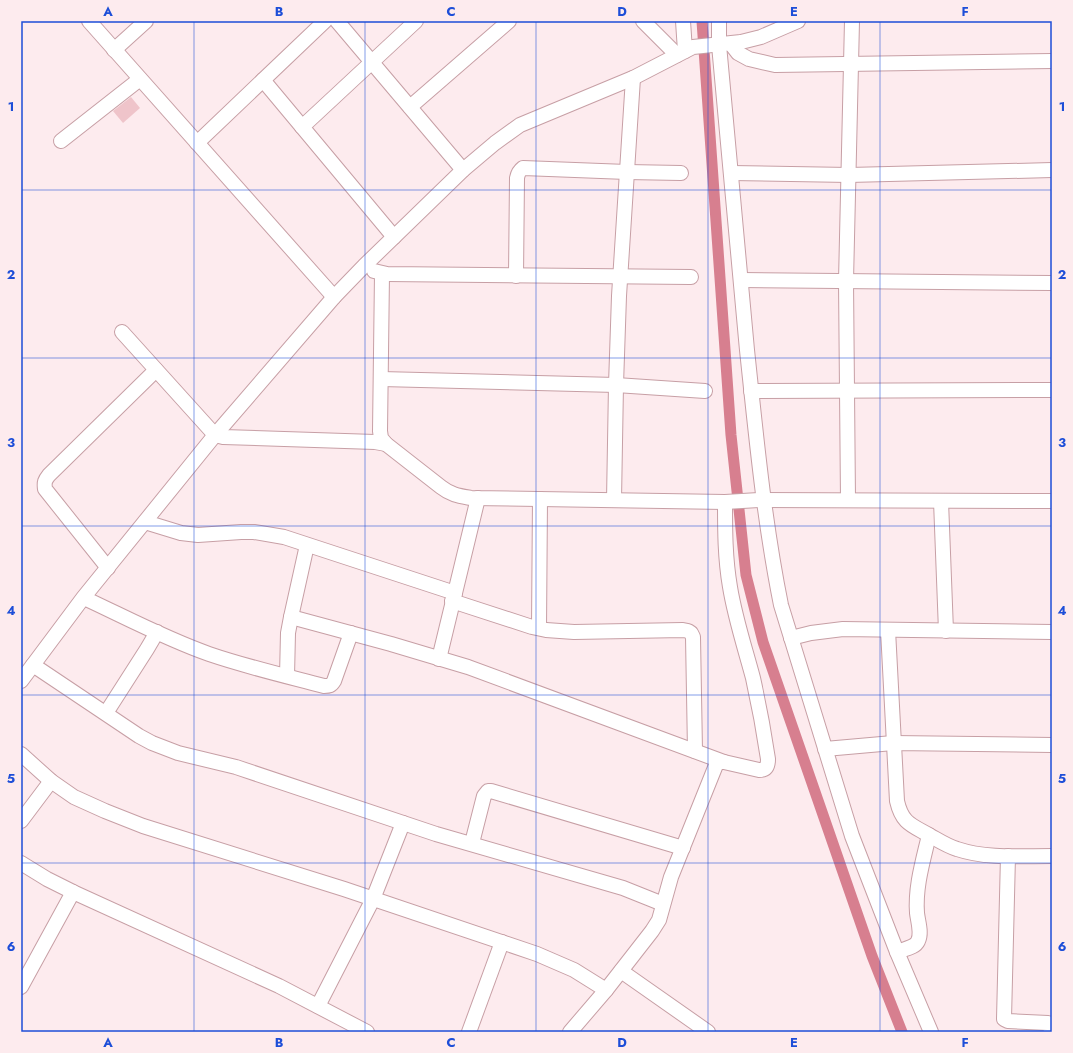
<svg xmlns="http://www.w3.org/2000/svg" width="1073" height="1053" viewBox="0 0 1073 1053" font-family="Jost,sans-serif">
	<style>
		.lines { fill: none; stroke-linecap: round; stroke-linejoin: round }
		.canal { stroke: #d77f8f; stroke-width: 11 }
		.building { fill: #efc4ca }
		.minor-casing { stroke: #c79fa5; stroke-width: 16 }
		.minor { stroke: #fff; stroke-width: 14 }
		.grid { fill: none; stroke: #1d4ed8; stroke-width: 1; stroke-opacity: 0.55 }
		.neatline { fill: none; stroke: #1d4ed8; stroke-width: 1.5 }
		.grid-label { font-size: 13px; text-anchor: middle; font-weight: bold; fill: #1d4ed8 }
	</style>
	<rect width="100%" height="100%" fill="#fdebee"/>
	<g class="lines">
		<path class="canal" d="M 702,21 L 731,435 L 746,575 L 763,642 L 872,956 L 902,1032"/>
	</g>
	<path class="building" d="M 131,97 L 140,108 L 123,123 L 113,111 Z"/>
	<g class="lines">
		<defs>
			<g id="minor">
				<path d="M 89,21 L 334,297"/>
				<path d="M 337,21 L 463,170"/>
				<path d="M 643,21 L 677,55"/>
				<path d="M 683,21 L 685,51"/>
				<path d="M 719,21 L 719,45 C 728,147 738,248 747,350 C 756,435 764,521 781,605 L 852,836 L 897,952 L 931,1032"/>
				<path d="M 731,44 L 738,53 L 749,59 L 775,65 L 1052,61"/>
				<path d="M 114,50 L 146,21"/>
				<path d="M 263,80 L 394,237"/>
				<path d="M 410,107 L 509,21"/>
				<path d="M 302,127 L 416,21"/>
				<path d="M 61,141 L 140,79"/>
				<path d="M 197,143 L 325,21"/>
				<path d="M 731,173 L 849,175 L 1052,170"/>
				<path d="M 374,271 L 387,274 L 691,277"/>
				<path d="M 382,274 L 380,431 L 381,438 L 386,444 L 441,487 C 451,495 460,496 471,498 L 725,502 L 759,500 L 1052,501"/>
				<path d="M 516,276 L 517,178 C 518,173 519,171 523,168 L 627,172 L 681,173"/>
				<path d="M 741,280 L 1052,283"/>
				<path d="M 122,332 L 215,435 L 223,437 L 375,442 L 386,444"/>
				<path d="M 381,379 L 616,385 L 705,391"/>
				<path d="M 751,391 L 1052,390"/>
				<path d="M 614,500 L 616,385 L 619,296 L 633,78"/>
				<path d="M 848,500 L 846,281 L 852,21"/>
				<path d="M 941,501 L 946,631"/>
				<path d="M 145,522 L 181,533 L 198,535 L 241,532 L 254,532 L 284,537 L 455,593"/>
				<path d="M 108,568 L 45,489 C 44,482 45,480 49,475 L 156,370"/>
				<path d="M 84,598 C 125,617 166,639 209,654 C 247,667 286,676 324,686 C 329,686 331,686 334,681 L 351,633"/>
				<path d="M 452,601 L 532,627 L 546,630 L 574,632 L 683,630 L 688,631 L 691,633 L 693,637 L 695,751"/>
				<path d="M 291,617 L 391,644 L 468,667 L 724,762"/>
				<path d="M 539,628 L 540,499"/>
				<path d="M 888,630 L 897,801 C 902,823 911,825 929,835 C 938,840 947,846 957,849 C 987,859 1020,856 1052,856"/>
				<path d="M 791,638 L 811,633 L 843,629 L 1052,632"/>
				<path d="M 439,659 L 478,498"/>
				<path d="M 33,665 L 139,736 L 152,743 L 178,753 L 236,767 L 436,834 L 623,888 L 663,904"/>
				<path d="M 287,676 L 288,633 L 291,617 L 307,545"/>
				<path d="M 21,681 L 83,598 L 215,435 L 334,297 L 364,266 L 463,170 L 495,143 L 520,125 L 633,78 L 693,47 L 741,42 L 761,37 L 798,21"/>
				<path d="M 106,713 L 147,649 L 157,632"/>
				<path d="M 825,749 L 893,743 L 1052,745"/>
				<path d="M 21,754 L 51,781 L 74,797 L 105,811 L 143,826 L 344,889 L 537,954 L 574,970 L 606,990"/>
				<path d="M 21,821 L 51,781"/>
				<path d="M 472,843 L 484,796 L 488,791 L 491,791 L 683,848"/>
				<path d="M 1008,856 L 1004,1019 L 1008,1021 L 1048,1023 L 1050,1025 L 1051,1032"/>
				<path d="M 21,863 L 47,879 L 73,892 L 279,986 L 367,1032"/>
				<path d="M 897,952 C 903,949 915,948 918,941 C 922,933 918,922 917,913 C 915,887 923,861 929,835"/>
				<path d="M 621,971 L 708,1032"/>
				<path d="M 21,987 L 73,892"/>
				<path d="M 318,1006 L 373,899 L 403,823"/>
				<path d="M 469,1032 L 502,942"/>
				<path d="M 570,1032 L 606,990 L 652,931 L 659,920 L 671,877 L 716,765 L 720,762 L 724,762 L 759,770 C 766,770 768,766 768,759 C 764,732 759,705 753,678 C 745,648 735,618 730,587 C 725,558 725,530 725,502"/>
			</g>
		</defs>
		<use href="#minor" class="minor-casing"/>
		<use href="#minor" class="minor"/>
	</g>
	<path class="grid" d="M 194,21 L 194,1032M 365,21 L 365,1032M 536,21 L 536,1032M 708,21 L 708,1032M 880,21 L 880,1032M 21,190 L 1052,190M 21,358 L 1052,358M 21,526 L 1052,526M 21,695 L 1052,695M 21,863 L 1052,863"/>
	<rect width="1073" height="1053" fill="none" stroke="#fdebee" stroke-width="44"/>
	<rect x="22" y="22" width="1029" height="1009" class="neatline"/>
	<g class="grid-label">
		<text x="108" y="16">A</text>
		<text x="279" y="16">B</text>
		<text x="451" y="16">C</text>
		<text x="622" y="16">D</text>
		<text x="794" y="16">E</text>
		<text x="965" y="16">F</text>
		<text x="11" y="111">1</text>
		<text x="1062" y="111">1</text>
		<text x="11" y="279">2</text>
		<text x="1062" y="279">2</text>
		<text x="11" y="447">3</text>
		<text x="1062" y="447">3</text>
		<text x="11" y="615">4</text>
		<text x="1062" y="615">4</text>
		<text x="11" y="783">5</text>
		<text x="1062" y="783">5</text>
		<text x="11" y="951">6</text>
		<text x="1062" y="951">6</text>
		<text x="108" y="1047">A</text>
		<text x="279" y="1047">B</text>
		<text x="451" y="1047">C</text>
		<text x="622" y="1047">D</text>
		<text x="794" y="1047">E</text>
		<text x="965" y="1047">F</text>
	</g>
</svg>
